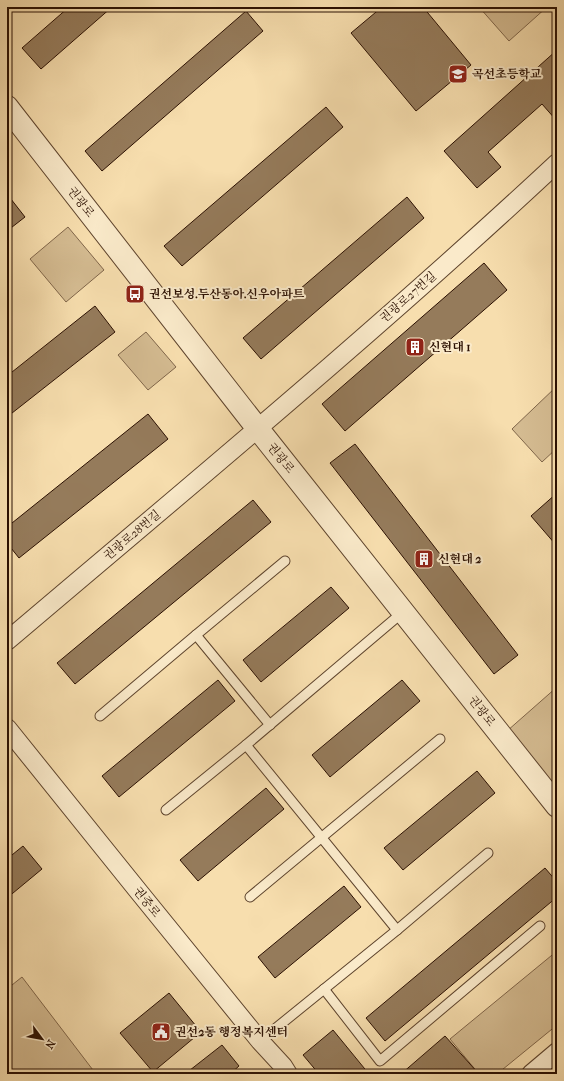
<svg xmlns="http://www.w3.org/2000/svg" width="564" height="1081" viewBox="0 0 564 1081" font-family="'IM FELL French Canon','Noto Serif KR',serif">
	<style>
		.green { fill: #d4bb91; stroke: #80664a }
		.building { fill: #957b5b; stroke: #2b1002 }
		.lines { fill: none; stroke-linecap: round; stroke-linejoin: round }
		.service-casing { stroke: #5e442d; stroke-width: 11 }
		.minor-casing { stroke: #5e442d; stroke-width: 20 }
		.tertiary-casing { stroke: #5e442d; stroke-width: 24 }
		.service { stroke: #faeaca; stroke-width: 9 }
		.minor { stroke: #faeaca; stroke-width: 18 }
		.tertiary { stroke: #faeaca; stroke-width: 22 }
		.labels { text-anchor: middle; stroke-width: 4; stroke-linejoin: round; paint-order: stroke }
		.poi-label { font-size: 12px; font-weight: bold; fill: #2b1002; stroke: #faeaca; text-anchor: start }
		.street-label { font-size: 12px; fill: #2b1002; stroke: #faeaca }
	</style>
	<rect width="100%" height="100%" fill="#f7deae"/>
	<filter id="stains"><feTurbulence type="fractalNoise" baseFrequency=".005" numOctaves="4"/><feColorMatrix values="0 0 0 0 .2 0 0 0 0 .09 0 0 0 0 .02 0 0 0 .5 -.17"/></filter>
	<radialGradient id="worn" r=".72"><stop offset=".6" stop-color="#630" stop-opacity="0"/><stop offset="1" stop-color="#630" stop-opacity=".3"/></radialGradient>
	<g class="green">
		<path d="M 479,7 L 547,7 L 509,41 Z"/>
		<path d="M 68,227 L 104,270 L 66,302 L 30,259 Z"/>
		<path d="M 146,332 L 176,367 L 148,390 L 118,355 Z"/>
		<path d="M 557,386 L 557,448 L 542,462 L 512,429 Z"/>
		<path d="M 557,687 L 557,787 L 507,731 Z"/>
		<path d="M 557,951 L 557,1025 L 497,1074 L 479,1074 L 450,1039 Z"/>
		<path d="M 22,977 L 96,1074 L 7,1074 L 7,989 Z"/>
	</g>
	<g class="building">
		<path d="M 69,7 L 112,7 L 41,69 L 22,48 Z"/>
		<path d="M 382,7 L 423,7 L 471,65 L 416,111 L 351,33 Z"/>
		<path d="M 246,11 L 263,31 L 102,171 L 85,151 Z"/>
		<path d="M 557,50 L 557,119 L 556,120 L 542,104 L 488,152 L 501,167 L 477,188 L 444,151 Z"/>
		<path d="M 326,107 L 343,127 L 182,266 L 164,246 Z"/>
		<path d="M 7,194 L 25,217 L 7,231 Z"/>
		<path d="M 407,197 L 424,218 L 261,359 L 243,338 Z"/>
		<path d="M 484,263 L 507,290 L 345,431 L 322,404 Z"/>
		<path d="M 95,306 L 115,332 L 7,417 L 7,376 Z"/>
		<path d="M 148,414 L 168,439 L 19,558 L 7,543 L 7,527 Z"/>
		<path d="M 355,444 L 518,655 L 494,674 L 330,463 Z"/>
		<path d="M 557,493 L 557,544 L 556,545 L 531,516 Z"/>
		<path d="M 253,500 L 271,522 L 75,684 L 57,663 Z"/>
		<path d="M 331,587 L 349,608 L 261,682 L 243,660 Z"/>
		<path d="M 218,680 L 235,701 L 119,797 L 102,776 Z"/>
		<path d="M 402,680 L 420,701 L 330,777 L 312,755 Z"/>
		<path d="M 477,771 L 495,793 L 403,870 L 384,848 Z"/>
		<path d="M 266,788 L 284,809 L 198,881 L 180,860 Z"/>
		<path d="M 23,846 L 42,869 L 7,898 L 7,859 Z"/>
		<path d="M 545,868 L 557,882 L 557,897 L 385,1041 L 366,1018 Z"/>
		<path d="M 344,886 L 361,907 L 275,978 L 258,957 Z"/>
		<path d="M 169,993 L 201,1032 L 153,1072 L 120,1033 Z"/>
		<path d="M 333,1030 L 369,1074 L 319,1074 L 303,1055 Z"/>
		<path d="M 445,1036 L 478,1073 L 477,1074 L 401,1074 Z"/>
		<path d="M 222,1045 L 239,1066 L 230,1074 L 185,1074 Z"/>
	</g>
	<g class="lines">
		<defs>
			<g id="service">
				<path d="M 100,716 L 196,635"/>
				<path d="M 270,725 L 196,635 L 285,561"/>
				<path d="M 246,745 L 403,612"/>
				<path d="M 166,810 L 246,745 L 397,930"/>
				<path d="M 250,897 L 440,739"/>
				<path d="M 324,989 L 380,1061 L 540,926"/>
				<path d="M 260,1041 L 397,930 L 488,853"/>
			</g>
			<g id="minor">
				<path d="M 7,641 C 192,484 379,329 557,163"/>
				<path d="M 7,728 L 139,892 L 260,1041 L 283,1066 L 288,1074"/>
				<path d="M 531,1074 L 557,1052"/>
			</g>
			<path id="tertiary" d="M 7,107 L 258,429 L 557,806"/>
		</defs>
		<use href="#service" class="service-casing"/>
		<use href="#minor" class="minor-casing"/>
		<use href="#tertiary" class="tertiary-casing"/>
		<use href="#service" class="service"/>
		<use href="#minor" class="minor"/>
		<use href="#tertiary" class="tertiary"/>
	</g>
	<defs>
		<symbol id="school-square" viewBox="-11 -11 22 22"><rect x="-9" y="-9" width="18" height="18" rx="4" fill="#8f2418" stroke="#faeaca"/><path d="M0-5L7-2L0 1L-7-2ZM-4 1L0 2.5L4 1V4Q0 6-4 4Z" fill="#fff"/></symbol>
		<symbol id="bus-square" viewBox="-11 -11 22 22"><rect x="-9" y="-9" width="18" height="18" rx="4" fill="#8f2418" stroke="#faeaca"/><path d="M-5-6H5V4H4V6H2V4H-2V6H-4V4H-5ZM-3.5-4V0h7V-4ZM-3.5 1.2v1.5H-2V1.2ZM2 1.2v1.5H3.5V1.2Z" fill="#fff"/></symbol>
		<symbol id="building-square" viewBox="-11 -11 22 22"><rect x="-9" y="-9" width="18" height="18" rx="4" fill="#8f2418" stroke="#faeaca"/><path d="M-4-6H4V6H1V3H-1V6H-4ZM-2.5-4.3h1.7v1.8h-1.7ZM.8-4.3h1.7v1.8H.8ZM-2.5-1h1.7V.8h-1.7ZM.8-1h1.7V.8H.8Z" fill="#fff"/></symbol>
		<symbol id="civic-square" viewBox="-11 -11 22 22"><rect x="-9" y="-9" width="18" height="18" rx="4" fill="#8f2418" stroke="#faeaca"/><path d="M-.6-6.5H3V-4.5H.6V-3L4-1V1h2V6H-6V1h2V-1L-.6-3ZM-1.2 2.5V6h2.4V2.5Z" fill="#fff"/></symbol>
	</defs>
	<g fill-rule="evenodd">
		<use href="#school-square" x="447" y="63" width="22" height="22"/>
		<use href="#bus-square" x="124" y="283" width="22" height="22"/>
		<use href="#building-square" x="404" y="336" width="22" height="22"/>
		<use href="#building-square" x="413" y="548" width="22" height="22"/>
		<use href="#civic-square" x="150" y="1021" width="22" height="22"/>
	</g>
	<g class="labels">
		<g class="poi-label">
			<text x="472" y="78">곡선초등학교</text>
			<text x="149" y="298">권선보성.두산동아.신우아파트</text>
			<text x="429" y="351">신현대 1</text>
			<text x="438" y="563">신현대 2</text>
			<text x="175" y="1036">권선2동 행정복지센터</text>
		</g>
		<g class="street-label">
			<text transform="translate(81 202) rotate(52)" y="4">권광로</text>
			<text transform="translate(408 297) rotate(-41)" y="4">권광로27번길</text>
			<text transform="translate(281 458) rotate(51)" y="4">권광로</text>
			<text transform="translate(132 535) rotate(-40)" y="4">권광로28번길</text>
			<text transform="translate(482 711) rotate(52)" y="4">권광로</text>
			<text transform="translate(147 902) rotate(51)" y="4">권중로</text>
		</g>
	</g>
	<rect width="564" height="1081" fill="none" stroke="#f7deae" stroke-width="24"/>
	<rect x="8" y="8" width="548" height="1065" fill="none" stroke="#2b1002" stroke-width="2"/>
	<rect x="12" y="12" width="540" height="1057" fill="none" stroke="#2b1002"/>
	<g transform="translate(42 1039) rotate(122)" stroke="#faeaca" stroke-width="3" paint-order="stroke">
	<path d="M0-3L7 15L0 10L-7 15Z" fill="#2b1002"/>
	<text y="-6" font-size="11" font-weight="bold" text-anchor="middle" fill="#2b1002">N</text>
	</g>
	<rect width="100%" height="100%" filter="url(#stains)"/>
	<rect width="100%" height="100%" fill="url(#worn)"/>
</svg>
